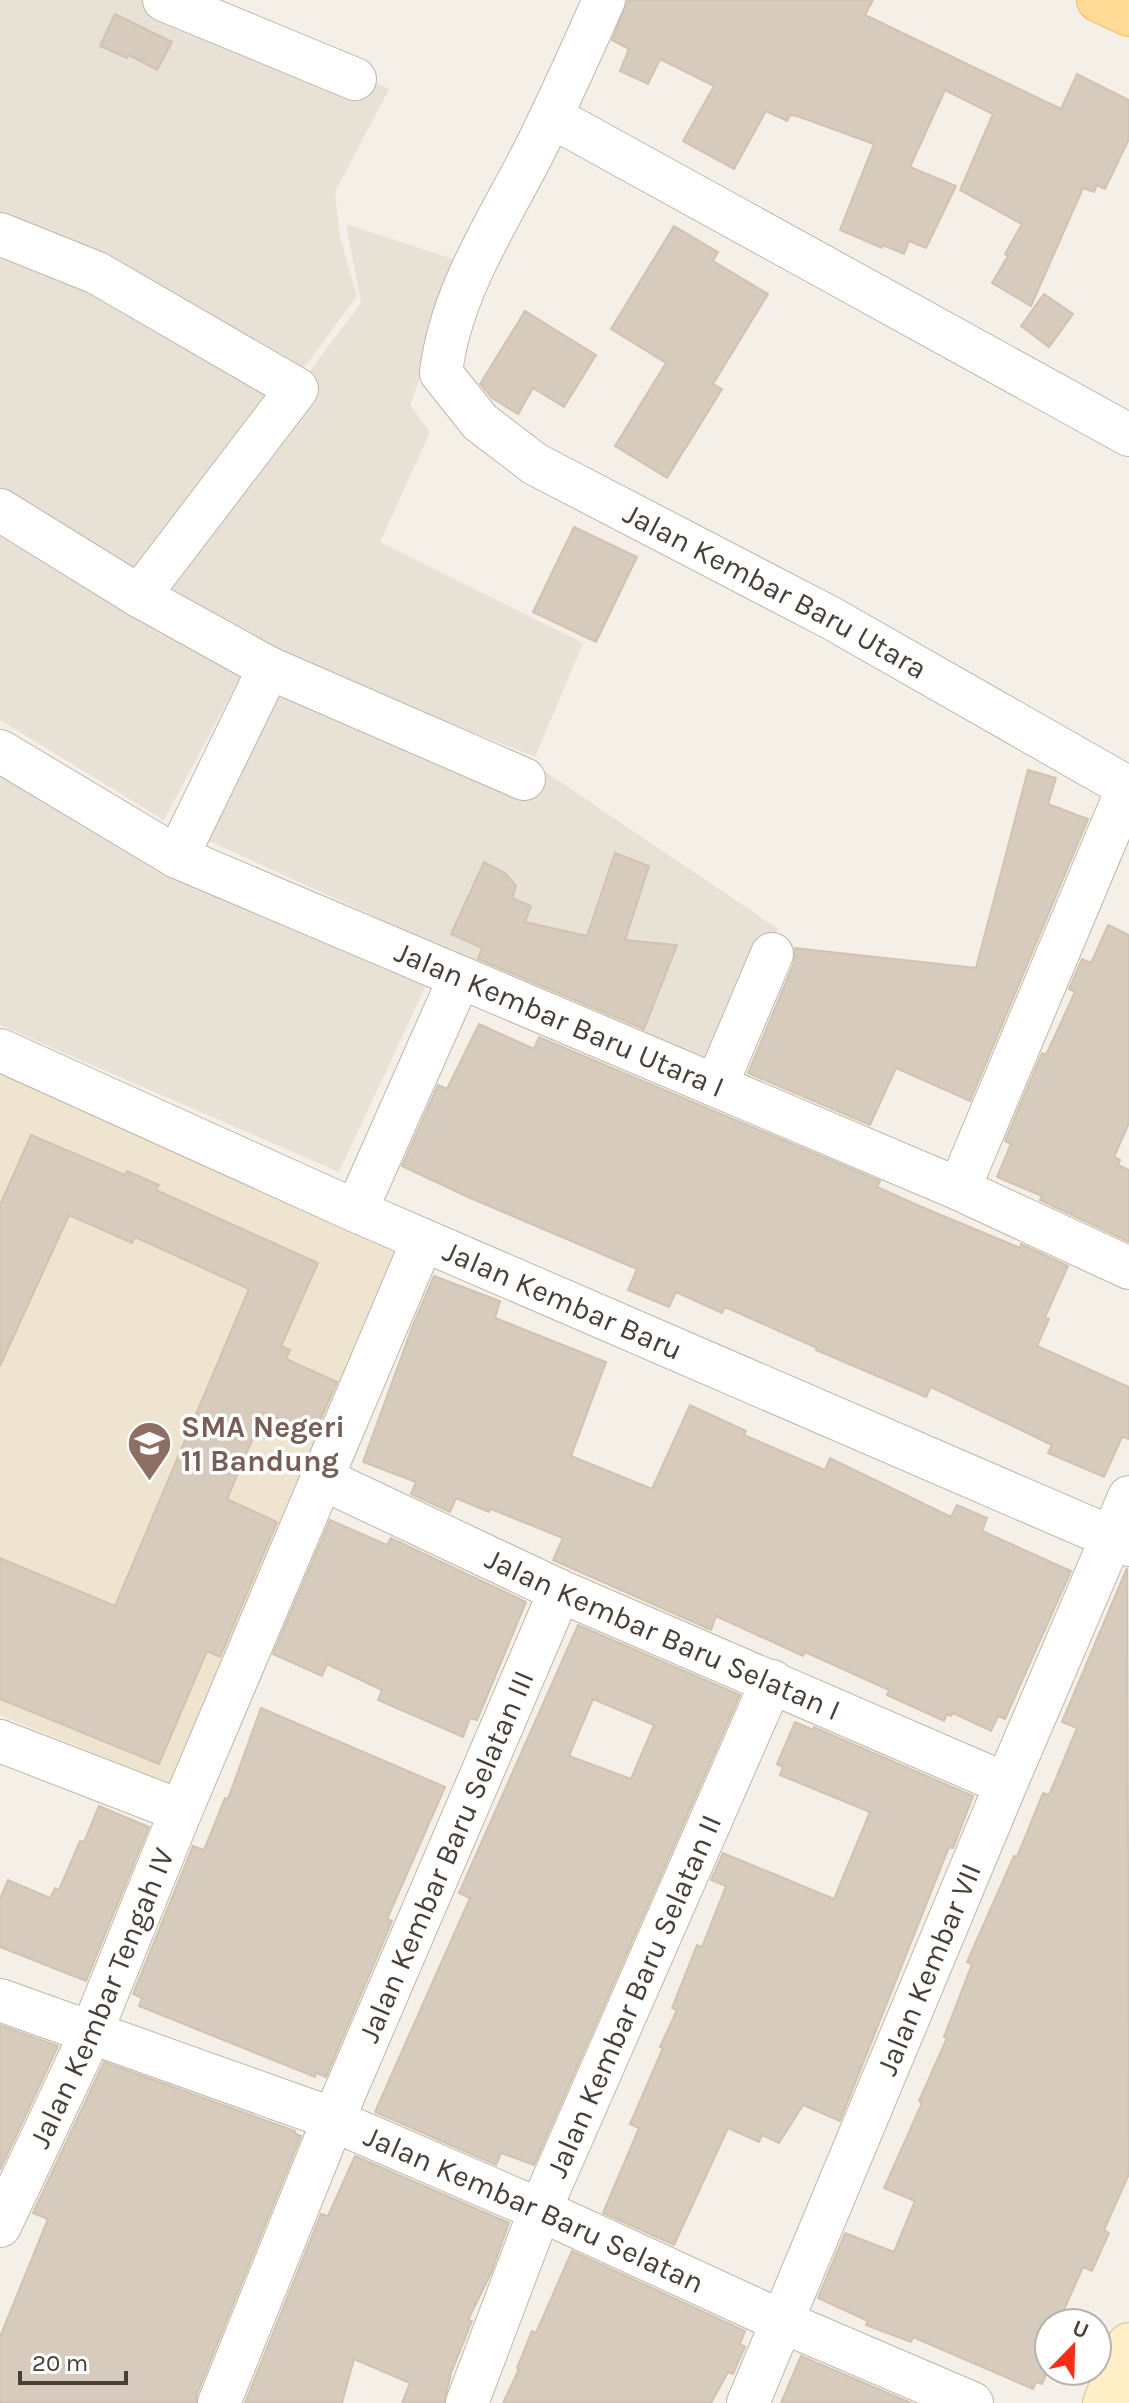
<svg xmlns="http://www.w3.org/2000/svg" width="1129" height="2403" viewBox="0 0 1129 2403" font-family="Karla,sans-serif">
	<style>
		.residential { fill: #e8e1d5 }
		.education { fill: #eee4d0 }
		.building { fill: #d6cbbc; stroke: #d2c2af; stroke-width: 2; fill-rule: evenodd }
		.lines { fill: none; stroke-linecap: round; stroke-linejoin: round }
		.minor-casing { stroke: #c0b7a9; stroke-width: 44 }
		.secondary-casing { stroke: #d6c295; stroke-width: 46 }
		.primary-casing { stroke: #e9b960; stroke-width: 46 }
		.minor { stroke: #fff; stroke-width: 42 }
		.secondary { stroke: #ffefc6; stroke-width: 44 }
		.primary { stroke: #ffdc95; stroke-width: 44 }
		.labels { text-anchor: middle; stroke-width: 7; stroke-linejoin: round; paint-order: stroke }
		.street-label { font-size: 30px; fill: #484036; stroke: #fff }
		.education-label { font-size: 30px; font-weight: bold; fill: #785e54; stroke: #fff; text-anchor: start }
	</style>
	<rect width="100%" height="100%" fill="#f4f0e7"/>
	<g class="residential">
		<path d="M 0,0 L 212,0 L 389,89 L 335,192 L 340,238 L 357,296 L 301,372 L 0,224 Z"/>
		<path d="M 346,224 L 462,262 L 410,405 L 430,432 L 380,542 L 583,643 L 535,757 L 238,639 L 0,488 L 0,238 L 303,380 L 361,303 Z"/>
		<path d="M 0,515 L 245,668 L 164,820 L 0,720 Z"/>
		<path d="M 278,678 L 507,796 L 525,758 L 778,929 L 702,1066 L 198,836 Z"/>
		<path d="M 0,766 L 430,977 L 339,1172 L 0,1025 Z"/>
	</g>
	<path class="education" d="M 0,1073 L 399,1250 L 171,1785 L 0,1715 Z"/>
	<g class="building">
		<path d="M 628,0 L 873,0 L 865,15 L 1061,109 L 1077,74 L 1129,100 L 1129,139 L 1105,189 L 1097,185 L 1094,192 L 1083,188 L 1031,306 L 992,283 L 1008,256 L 1005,254 L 1022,224 L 960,190 L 993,114 L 945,90 L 910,167 L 956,186 L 926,248 L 909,241 L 904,254 L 883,245 L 882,248 L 840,230 L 874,144 L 797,116 L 790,115 L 787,121 L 766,111 L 734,169 L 683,141 L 714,86 L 660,59 L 648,84 L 620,71 L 629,49 L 612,40 Z"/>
		<path d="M 115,14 L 172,42 L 157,70 L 129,55 L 127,58 L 100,46 Z"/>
		<path d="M 674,226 L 718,252 L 713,261 L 768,294 L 713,384 L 722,389 L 667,478 L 615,446 L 666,363 L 611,329 Z"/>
		<path d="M 1044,294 L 1073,314 L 1049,347 L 1021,326 Z"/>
		<path d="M 525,311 L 596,355 L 564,407 L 533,388 L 518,414 L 492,398 L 480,384 Z"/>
		<path d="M 574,527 L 637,557 L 596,642 L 533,612 Z"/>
		<path d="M 1028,770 L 1056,778 L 1048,804 L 1088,819 L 970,1101 L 896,1068 L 870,1125 L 748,1073 L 794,963 L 795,948 L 976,968 Z"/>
		<path d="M 615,853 L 649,866 L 625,940 L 677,945 L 644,1029 L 478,959 L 482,948 L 451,934 L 484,862 L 505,873 L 516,886 L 512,898 L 531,906 L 525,922 L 587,936 Z"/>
		<path d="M 1108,925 L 1129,935 L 1129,1123 L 1114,1157 L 1120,1160 L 1118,1165 L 1129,1170 L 1129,1242 L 1040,1200 L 1042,1196 L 997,1177 L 1011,1144 L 1005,1141 L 1042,1053 L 1046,1055 L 1075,992 L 1069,989 L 1082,959 L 1091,963 Z"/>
		<path d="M 479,1024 L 534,1049 L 539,1037 L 880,1181 L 877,1187 L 917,1205 L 1020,1248 L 1021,1244 L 1068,1266 L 1045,1317 L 1049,1319 L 1037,1346 L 1129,1387 L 1129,1439 L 1122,1437 L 1104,1477 L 1048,1453 L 1052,1445 L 931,1387 L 926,1397 L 816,1350 L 817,1348 L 725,1307 L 722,1313 L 676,1292 L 669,1307 L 628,1290 L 637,1269 L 468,1197 L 402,1166 L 438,1085 L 447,1089 Z"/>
		<path d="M 31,1135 L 125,1175 L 127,1171 L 159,1185 L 156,1190 L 318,1263 L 281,1346 L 290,1350 L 286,1359 L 337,1382 L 314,1434 L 264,1412 L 227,1499 L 277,1522 L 220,1657 L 207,1651 L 159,1764 L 0,1699 L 0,1558 L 115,1606 L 249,1289 L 135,1237 L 132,1243 L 69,1215 L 0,1366 L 0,1205 Z"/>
		<path d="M 434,1276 L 500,1301 L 495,1318 L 606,1362 L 571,1456 L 652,1489 L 690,1405 L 746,1431 L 744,1435 L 825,1470 L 830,1458 L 951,1517 L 957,1505 L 987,1518 L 982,1531 L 1071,1571 L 1005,1719 L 998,1716 L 991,1731 L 953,1713 L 951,1716 L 947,1714 L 944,1721 L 887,1695 L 889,1690 L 805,1652 L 803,1656 L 716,1616 L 711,1630 L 553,1560 L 563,1538 L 491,1509 L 489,1512 L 456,1498 L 450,1512 L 411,1494 L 416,1482 L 363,1462 L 413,1325 Z"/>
		<path d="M 330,1520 L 387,1545 L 391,1538 L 526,1602 L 477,1720 L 470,1718 L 463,1737 L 378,1700 L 382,1690 L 327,1664 L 322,1676 L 273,1654 Z"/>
		<path d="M 1127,1568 L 1129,2174 L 1104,2230 L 1109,2233 L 1092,2271 L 1083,2267 L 1058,2323 L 1049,2323 L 1049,2368 L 1042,2384 L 1036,2382 L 1033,2389 L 913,2337 L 911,2342 L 866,2325 L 868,2321 L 818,2298 L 845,2233 L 894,2252 L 915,2201 L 884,2188 L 922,2103 L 919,2101 L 947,2038 L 944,2037 L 972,1964 L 967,1962 L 1014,1856 L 1017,1857 L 1043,1793 L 1049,1795 L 1077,1728 L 1062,1722 Z"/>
		<path d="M 578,1625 L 740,1695 L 534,2165 L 501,2153 L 496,2165 L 375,2112 L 470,1898 L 459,1893 ZM 593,1699 L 654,1725 L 631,1779 L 569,1756 Z"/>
		<path d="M 261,1708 L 445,1787 L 387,1919 L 392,1921 L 326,2077 L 316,2073 L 315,2077 L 139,2006 L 142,1998 L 133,1994 L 193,1846 L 204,1850 L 225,1798 L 228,1799 Z"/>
		<path d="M 795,1722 L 813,1730 L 814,1727 L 973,1796 L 953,1848 L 949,1847 L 840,2121 L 803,2105 L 779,2143 L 762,2135 L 759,2142 L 728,2128 L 674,2245 L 603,2213 L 639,2128 L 630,2124 L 663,2048 L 660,2047 L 677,2010 L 672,2008 L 697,1945 L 702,1947 L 726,1886 L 711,1880 L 723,1853 L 834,1899 L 870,1812 L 780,1775 L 783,1767 L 777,1764 Z"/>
		<path d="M 99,1806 L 149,1827 L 86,1981 L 0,1947 L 0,1899 L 8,1880 L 50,1898 L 55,1888 L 59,1890 L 80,1841 L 84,1842 Z"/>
		<path d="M 0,2025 L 58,2046 L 0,2170 Z"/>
		<path d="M 104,2062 L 295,2131 L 294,2133 L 301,2136 L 197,2394 L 196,2403 L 0,2403 L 0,2337 L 48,2219 L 33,2213 Z"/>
		<path d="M 355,2156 L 509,2223 L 491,2273 L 468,2320 L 472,2321 L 451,2373 L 444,2403 L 402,2403 L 410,2383 L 354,2359 L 342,2403 L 245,2403 L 321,2214 L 328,2216 Z"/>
		<path d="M 572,2251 L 745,2331 L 740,2344 L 745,2347 L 733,2374 L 728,2372 L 711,2403 L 503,2403 L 519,2369 L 517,2368 L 532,2331 L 536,2333 Z"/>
		<path d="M 801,2356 L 911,2403 L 781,2403 Z"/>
	</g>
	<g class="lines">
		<defs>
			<g id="minor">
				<path d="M 164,0 L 355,79"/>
				<path id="s1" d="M 604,0 C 581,52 558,104 532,155 C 496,225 450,294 441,373 L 480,422 L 535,464 L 831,618 L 1129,788"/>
				<path d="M 552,117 L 1129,435"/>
				<path d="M 0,234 L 97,273 L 297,389 L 139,596"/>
				<path d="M 0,510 L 139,596 L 269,668 L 524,779"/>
				<path id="s2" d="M 0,751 L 177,857 L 959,1189 L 1129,1268"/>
				<path d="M 177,857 L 269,668"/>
				<path id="s3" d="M 0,1050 L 356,1211 L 1129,1545"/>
				<path d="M 716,1086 L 772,954"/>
				<path d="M 959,1189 L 1128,787"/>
				<path d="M 356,1211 L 459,979"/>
				<path id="s4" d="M 321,1478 L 560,1591 L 1006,1784"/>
				<path d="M 0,1741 L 181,1811"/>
				<path id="s5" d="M 0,2000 L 314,2112 L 540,2210 L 783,2322 L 972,2403"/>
				<path id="s6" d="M 0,2226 L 91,2033 L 181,1811 L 423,1240"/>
				<path id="s7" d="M 219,2403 L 331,2125 L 560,1591"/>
				<path id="s8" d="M 467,2403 L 540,2210 L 772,1681"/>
				<path id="s9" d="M 748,2403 L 1006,1784 L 1129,1497"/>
			</g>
			<path id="secondary" d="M 1105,2403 L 1129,2345"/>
			<path id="primary" d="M 1099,0 L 1129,14"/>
		</defs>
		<use href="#minor" class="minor-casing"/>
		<use href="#secondary" class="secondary-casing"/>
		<use href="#primary" class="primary-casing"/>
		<use href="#minor" class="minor"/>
		<use href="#secondary" class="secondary"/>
		<use href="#primary" class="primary"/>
	</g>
	<defs>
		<symbol id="school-pin" viewBox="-11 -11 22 30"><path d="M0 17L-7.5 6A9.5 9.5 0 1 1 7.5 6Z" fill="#8d6e63" stroke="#fff"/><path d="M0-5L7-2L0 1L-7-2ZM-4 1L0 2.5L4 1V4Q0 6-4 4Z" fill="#fff"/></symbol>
	</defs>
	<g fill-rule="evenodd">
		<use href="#school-pin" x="124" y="1418" width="51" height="69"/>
	</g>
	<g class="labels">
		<g class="street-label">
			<text dy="10" stroke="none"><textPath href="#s1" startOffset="812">Jalan Kembar Baru Utara</textPath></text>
			<text dy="10" stroke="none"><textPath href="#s2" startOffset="622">Jalan Kembar Baru Utara I</textPath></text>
			<text dy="10" stroke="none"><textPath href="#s3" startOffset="616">Jalan Kembar Baru</textPath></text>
			<text dy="10" stroke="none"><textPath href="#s4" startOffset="376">Jalan Kembar Baru Selatan I</textPath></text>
			<text dy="10" stroke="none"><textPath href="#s7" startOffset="592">Jalan Kembar Baru Selatan III</textPath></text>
			<text dy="10" stroke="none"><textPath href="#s9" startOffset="470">Jalan Kembar VII</textPath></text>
			<text dy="10" stroke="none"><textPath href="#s8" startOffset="440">Jalan Kembar Baru Selatan II</textPath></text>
			<text dy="10" stroke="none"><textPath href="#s6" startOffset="250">Jalan Kembar Tengah IV</textPath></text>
			<text dy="10" stroke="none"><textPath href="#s5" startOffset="574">Jalan Kembar Baru Selatan</textPath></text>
		</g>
		<g class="education-label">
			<text x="181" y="1437">SMA Negeri<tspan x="181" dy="34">11 Bandung</tspan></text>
		</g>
	</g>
	<g transform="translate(1073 2347) rotate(23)"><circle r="38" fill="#ffffff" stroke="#b6b3af" stroke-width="2"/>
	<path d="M0-6L14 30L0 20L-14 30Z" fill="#ff2b13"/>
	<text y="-12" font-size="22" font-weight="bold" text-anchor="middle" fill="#484036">U</text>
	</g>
	<path d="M20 2371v12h106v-12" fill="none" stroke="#484036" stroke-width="4"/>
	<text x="32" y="2371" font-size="24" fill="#484036" stroke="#ffffff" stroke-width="6" paint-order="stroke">20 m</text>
</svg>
